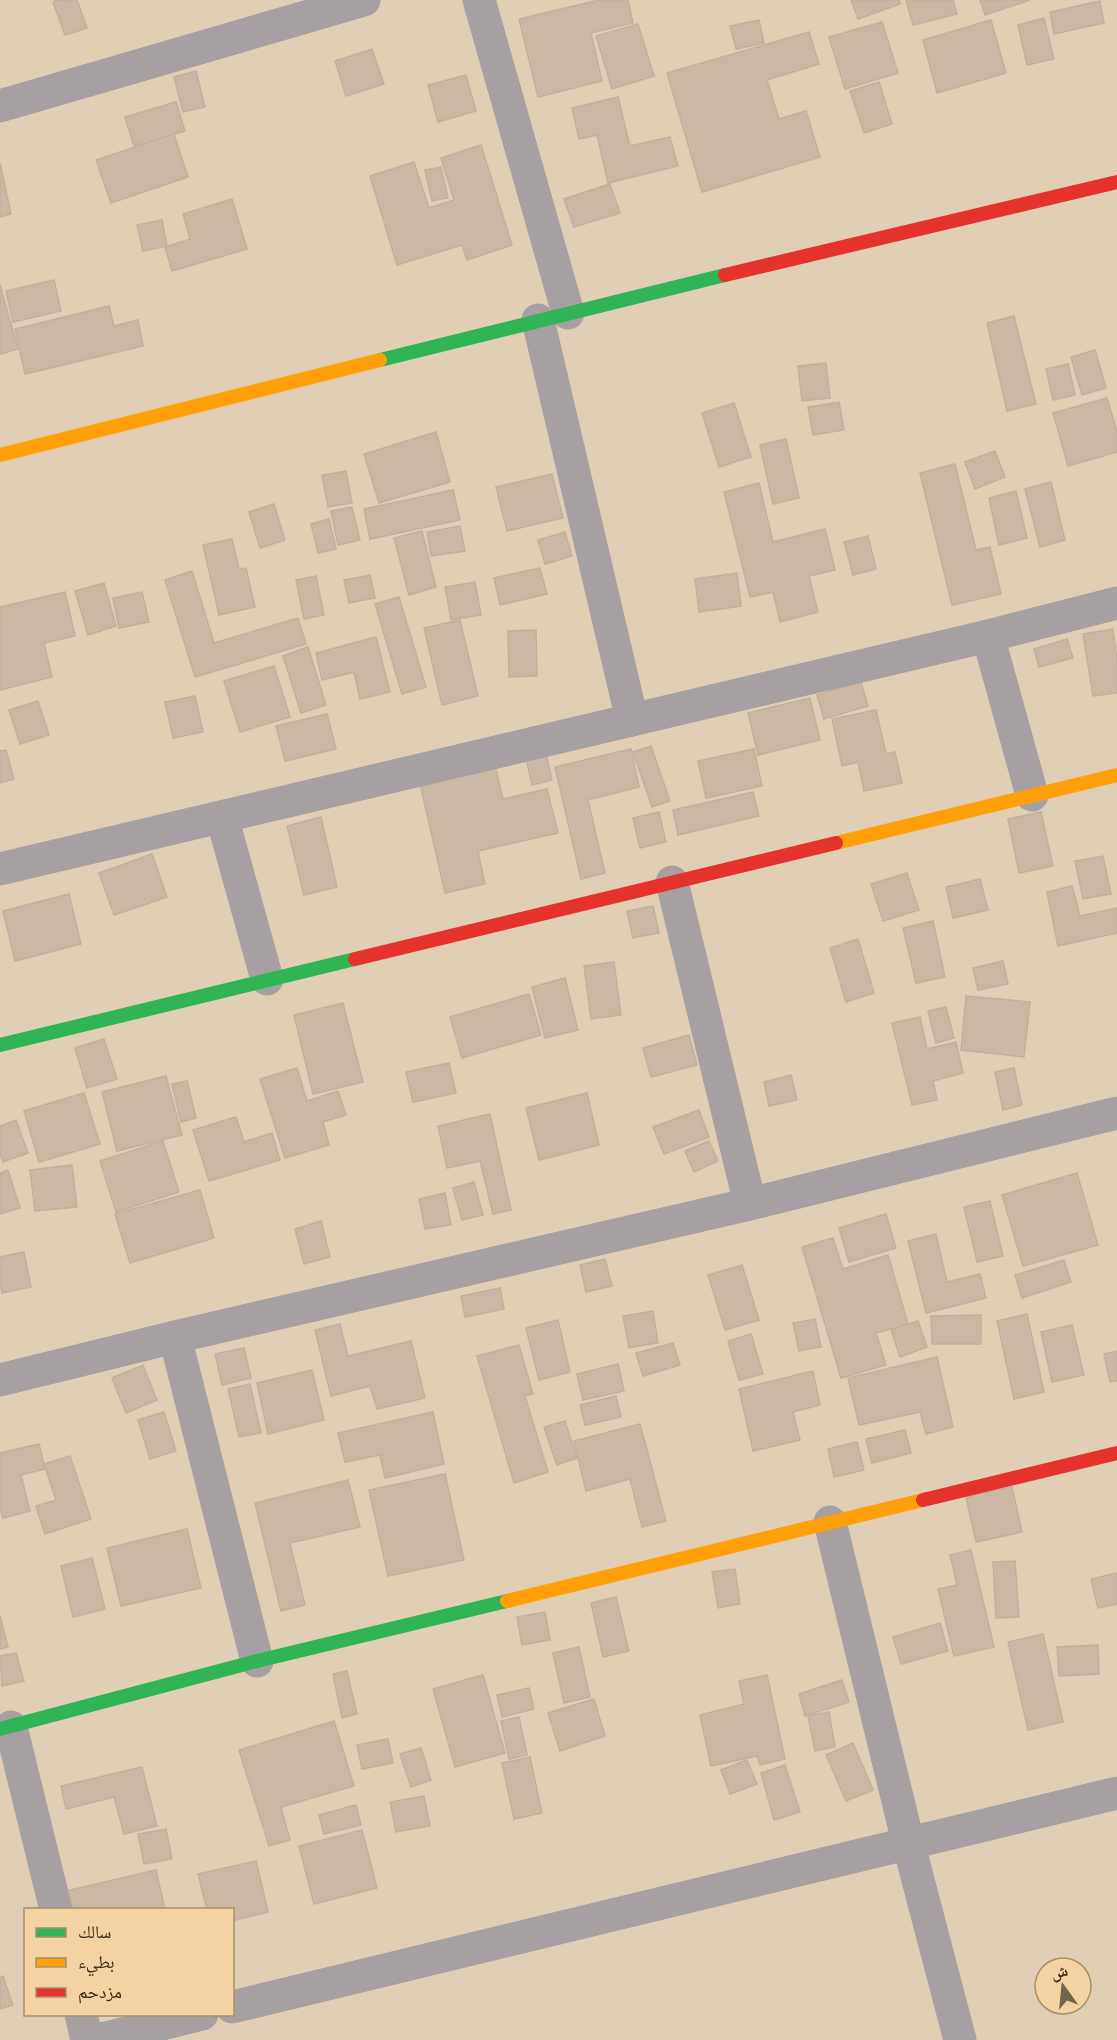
<svg xmlns="http://www.w3.org/2000/svg" width="1117" height="2040" viewBox="0 0 1117 2040" font-family="Barlow,'Noto Naskh Arabic',sans-serif">
	<style>
		.building { fill: #cbb8a4; stroke: #c1b09d; stroke-width: 1.5 }
		.lines { fill: none; stroke-linecap: round; stroke-linejoin: round }
		.street { stroke: #a7a0a2; stroke-width: 33 }
		.fast { stroke: #30b455; stroke-width: 14 }
		.slow { stroke: #ff9f0a; stroke-width: 14 }
		.jam { stroke: #e5322d; stroke-width: 14 }
	</style>
	<rect width="100%" height="100%" fill="#e0cfb4"/>
	<g class="building">
		<path d="M 57,0 L 77,0 L 87,28 L 65,35 L 53,2 Z"/>
		<path d="M 599,0 L 628,0 L 633,23 L 591,33 L 602,81 L 538,97 L 519,19 Z"/>
		<path d="M 851,0 L 899,0 L 900,4 L 858,19 Z"/>
		<path d="M 906,0 L 953,0 L 957,14 L 913,25 Z"/>
		<path d="M 980,0 L 1030,0 L 985,15 Z"/>
		<path d="M 1100,1 L 1104,23 L 1054,34 L 1050,12 Z"/>
		<path d="M 1044,18 L 1054,59 L 1027,65 L 1018,25 Z"/>
		<path d="M 759,20 L 764,43 L 736,49 L 730,26 Z"/>
		<path d="M 991,20 L 1006,73 L 937,93 L 923,40 Z"/>
		<path d="M 882,22 L 898,73 L 845,89 L 829,37 Z"/>
		<path d="M 638,24 L 654,76 L 612,89 L 596,36 Z"/>
		<path d="M 809,32 L 819,64 L 767,80 L 779,119 L 806,111 L 820,157 L 702,192 L 667,73 Z"/>
		<path d="M 372,49 L 384,84 L 346,96 L 335,61 Z"/>
		<path d="M 196,71 L 205,107 L 183,112 L 174,77 Z"/>
		<path d="M 466,75 L 476,111 L 438,122 L 428,85 Z"/>
		<path d="M 879,82 L 892,124 L 864,133 L 850,91 Z"/>
		<path d="M 618,97 L 630,146 L 670,137 L 678,166 L 608,183 L 597,135 L 579,139 L 572,108 Z"/>
		<path d="M 176,102 L 185,131 L 134,146 L 125,117 Z"/>
		<path d="M 174,134 L 188,177 L 111,203 L 96,160 Z"/>
		<path d="M 481,145 L 512,245 L 467,260 L 462,245 L 397,265 L 370,176 L 414,162 L 429,208 L 454,200 L 441,158 Z"/>
		<path d="M 0,163 L 11,214 L 0,217 Z"/>
		<path d="M 441,167 L 448,198 L 432,201 L 425,170 Z"/>
		<path d="M 610,184 L 620,213 L 574,227 L 564,199 Z"/>
		<path d="M 232,199 L 247,249 L 172,271 L 165,247 L 190,239 L 183,214 Z"/>
		<path d="M 162,220 L 167,246 L 143,251 L 137,225 Z"/>
		<path d="M 54,280 L 61,311 L 13,322 L 6,291 Z"/>
		<path d="M 0,285 L 18,349 L 0,354 Z"/>
		<path d="M 109,306 L 114,326 L 138,320 L 143,346 L 25,374 L 15,329 Z"/>
		<path d="M 1014,316 L 1036,404 L 1007,411 L 987,323 Z"/>
		<path d="M 1095,350 L 1106,388 L 1082,395 L 1071,357 Z"/>
		<path d="M 826,363 L 830,398 L 802,401 L 798,366 Z"/>
		<path d="M 1068,364 L 1075,395 L 1053,400 L 1046,369 Z"/>
		<path d="M 1107,398 L 1117,432 L 1117,452 L 1068,466 L 1053,413 Z"/>
		<path d="M 839,402 L 844,430 L 813,435 L 808,407 Z"/>
		<path d="M 734,403 L 751,457 L 719,467 L 702,413 Z"/>
		<path d="M 436,432 L 450,482 L 379,503 L 364,454 Z"/>
		<path d="M 786,439 L 799,498 L 773,504 L 760,445 Z"/>
		<path d="M 995,451 L 1005,477 L 975,489 L 965,462 Z"/>
		<path d="M 955,464 L 976,550 L 990,547 L 1001,594 L 952,605 L 920,473 Z"/>
		<path d="M 346,471 L 352,503 L 328,507 L 322,475 Z"/>
		<path d="M 552,474 L 563,518 L 507,531 L 496,487 Z"/>
		<path d="M 1051,482 L 1065,540 L 1040,547 L 1025,489 Z"/>
		<path d="M 759,483 L 773,542 L 825,529 L 835,570 L 809,576 L 818,612 L 780,622 L 773,592 L 750,597 L 724,492 Z"/>
		<path d="M 453,490 L 460,520 L 370,539 L 364,509 Z"/>
		<path d="M 1016,491 L 1027,538 L 999,545 L 989,498 Z"/>
		<path d="M 274,504 L 285,540 L 260,548 L 249,512 Z"/>
		<path d="M 352,507 L 360,540 L 338,545 L 331,511 Z"/>
		<path d="M 329,519 L 336,549 L 318,553 L 311,524 Z"/>
		<path d="M 460,526 L 465,551 L 431,556 L 427,532 Z"/>
		<path d="M 422,531 L 436,587 L 409,595 L 394,538 Z"/>
		<path d="M 565,532 L 572,556 L 545,564 L 538,540 Z"/>
		<path d="M 868,536 L 876,569 L 853,575 L 844,542 Z"/>
		<path d="M 232,539 L 239,569 L 246,568 L 255,607 L 219,615 L 203,545 Z"/>
		<path d="M 540,568 L 547,594 L 500,605 L 494,578 Z"/>
		<path d="M 192,571 L 214,643 L 298,618 L 306,644 L 195,677 L 165,580 Z"/>
		<path d="M 737,573 L 741,606 L 699,612 L 695,579 Z"/>
		<path d="M 370,575 L 375,598 L 349,603 L 344,580 Z"/>
		<path d="M 316,576 L 324,615 L 304,619 L 296,580 Z"/>
		<path d="M 475,582 L 481,615 L 451,620 L 445,587 Z"/>
		<path d="M 104,583 L 116,626 L 88,635 L 75,591 Z"/>
		<path d="M 65,592 L 75,636 L 44,643 L 52,677 L 0,690 L 0,607 Z"/>
		<path d="M 142,592 L 149,622 L 119,628 L 113,598 Z"/>
		<path d="M 399,597 L 426,687 L 402,694 L 375,604 Z"/>
		<path d="M 460,620 L 478,696 L 442,705 L 424,628 Z"/>
		<path d="M 1113,629 L 1117,660 L 1117,693 L 1093,696 L 1083,634 Z"/>
		<path d="M 536,630 L 537,676 L 509,677 L 508,631 Z"/>
		<path d="M 376,637 L 390,692 L 360,699 L 354,672 L 322,680 L 316,653 Z"/>
		<path d="M 1067,639 L 1073,658 L 1039,667 L 1034,649 Z"/>
		<path d="M 308,647 L 326,705 L 301,713 L 283,656 Z"/>
		<path d="M 274,666 L 290,717 L 240,732 L 224,681 Z"/>
		<path d="M 861,682 L 868,706 L 824,719 L 817,695 Z"/>
		<path d="M 195,696 L 203,732 L 173,738 L 165,702 Z"/>
		<path d="M 810,698 L 820,740 L 758,755 L 748,713 Z"/>
		<path d="M 38,701 L 49,735 L 20,744 L 9,710 Z"/>
		<path d="M 876,710 L 886,754 L 895,752 L 902,783 L 864,791 L 858,762 L 842,766 L 832,719 Z"/>
		<path d="M 327,714 L 336,749 L 285,761 L 276,726 Z"/>
		<path d="M 651,746 L 670,801 L 652,807 L 633,752 Z"/>
		<path d="M 545,749 L 552,780 L 532,785 L 525,754 Z"/>
		<path d="M 631,749 L 639,787 L 588,800 L 605,873 L 581,879 L 555,767 Z"/>
		<path d="M 754,749 L 762,786 L 706,798 L 698,761 Z"/>
		<path d="M 6,750 L 14,779 L 0,783 L 0,751 Z"/>
		<path d="M 494,761 L 503,799 L 547,789 L 558,833 L 478,851 L 485,884 L 445,893 L 419,779 Z"/>
		<path d="M 753,792 L 759,816 L 678,835 L 673,810 Z"/>
		<path d="M 659,812 L 666,842 L 640,848 L 633,818 Z"/>
		<path d="M 1041,812 L 1053,866 L 1019,873 L 1008,819 Z"/>
		<path d="M 321,817 L 337,887 L 304,895 L 287,826 Z"/>
		<path d="M 152,854 L 167,897 L 114,915 L 99,873 Z"/>
		<path d="M 1103,856 L 1111,894 L 1083,899 L 1075,861 Z"/>
		<path d="M 907,873 L 919,910 L 883,921 L 871,884 Z"/>
		<path d="M 980,879 L 988,910 L 953,918 L 946,887 Z"/>
		<path d="M 1072,886 L 1080,916 L 1117,908 L 1117,933 L 1058,946 L 1047,892 Z"/>
		<path d="M 69,894 L 81,944 L 15,961 L 3,911 Z"/>
		<path d="M 653,906 L 659,933 L 633,938 L 627,911 Z"/>
		<path d="M 933,921 L 945,977 L 916,983 L 903,928 Z"/>
		<path d="M 858,939 L 874,993 L 846,1002 L 830,948 Z"/>
		<path d="M 1003,961 L 1008,984 L 978,990 L 973,968 Z"/>
		<path d="M 614,962 L 621,1015 L 591,1019 L 584,966 Z"/>
		<path d="M 565,978 L 578,1030 L 545,1038 L 532,987 Z"/>
		<path d="M 529,994 L 541,1035 L 462,1058 L 450,1017 Z"/>
		<path d="M 966,996 L 1030,1002 L 1024,1057 L 961,1050 Z"/>
		<path d="M 343,1003 L 363,1082 L 313,1094 L 294,1015 Z"/>
		<path d="M 946,1007 L 954,1038 L 936,1043 L 928,1011 Z"/>
		<path d="M 920,1017 L 927,1049 L 956,1042 L 963,1073 L 933,1081 L 937,1100 L 912,1105 L 892,1023 Z"/>
		<path d="M 689,1035 L 697,1065 L 651,1077 L 643,1048 Z"/>
		<path d="M 104,1039 L 117,1079 L 87,1088 L 75,1048 Z"/>
		<path d="M 449,1063 L 456,1093 L 413,1102 L 406,1072 Z"/>
		<path d="M 297,1068 L 307,1101 L 338,1091 L 346,1115 L 323,1122 L 329,1145 L 285,1158 L 260,1079 Z"/>
		<path d="M 1014,1068 L 1022,1105 L 1003,1110 L 995,1072 Z"/>
		<path d="M 791,1075 L 797,1100 L 769,1106 L 764,1082 Z"/>
		<path d="M 166,1076 L 182,1135 L 117,1151 L 102,1092 Z"/>
		<path d="M 187,1081 L 196,1118 L 181,1122 L 172,1084 Z"/>
		<path d="M 84,1093 L 100,1144 L 39,1162 L 24,1111 Z"/>
		<path d="M 587,1093 L 599,1145 L 539,1160 L 526,1108 Z"/>
		<path d="M 699,1110 L 709,1137 L 664,1154 L 653,1127 Z"/>
		<path d="M 490,1114 L 511,1210 L 493,1214 L 480,1161 L 447,1168 L 438,1126 Z"/>
		<path d="M 236,1117 L 244,1142 L 272,1133 L 280,1160 L 209,1181 L 193,1130 Z"/>
		<path d="M 16,1120 L 28,1153 L 3,1162 L 0,1154 L 0,1126 Z"/>
		<path d="M 163,1141 L 179,1192 L 116,1212 L 100,1161 Z"/>
		<path d="M 709,1141 L 718,1161 L 694,1172 L 685,1151 Z"/>
		<path d="M 72,1165 L 77,1207 L 35,1211 L 30,1170 Z"/>
		<path d="M 8,1170 L 20,1208 L 0,1214 L 0,1173 Z"/>
		<path d="M 1077,1173 L 1098,1245 L 1023,1266 L 1002,1195 Z"/>
		<path d="M 474,1182 L 483,1215 L 462,1220 L 453,1188 Z"/>
		<path d="M 200,1190 L 214,1238 L 130,1263 L 115,1214 Z"/>
		<path d="M 445,1193 L 451,1225 L 425,1229 L 419,1199 Z"/>
		<path d="M 990,1201 L 1003,1256 L 977,1262 L 964,1207 Z"/>
		<path d="M 886,1214 L 896,1248 L 849,1262 L 839,1228 Z"/>
		<path d="M 321,1221 L 330,1257 L 304,1264 L 295,1229 Z"/>
		<path d="M 936,1234 L 947,1282 L 980,1274 L 986,1298 L 926,1313 L 908,1241 Z"/>
		<path d="M 833,1238 L 843,1269 L 888,1255 L 908,1324 L 876,1333 L 886,1365 L 841,1378 L 802,1247 Z"/>
		<path d="M 24,1252 L 31,1287 L 2,1293 L 0,1282 L 0,1257 Z"/>
		<path d="M 605,1259 L 612,1286 L 586,1292 L 580,1265 Z"/>
		<path d="M 1064,1260 L 1071,1282 L 1022,1298 L 1015,1275 Z"/>
		<path d="M 742,1265 L 759,1320 L 725,1330 L 708,1275 Z"/>
		<path d="M 500,1288 L 504,1309 L 465,1317 L 461,1296 Z"/>
		<path d="M 653,1311 L 658,1343 L 629,1348 L 623,1316 Z"/>
		<path d="M 1027,1314 L 1044,1392 L 1014,1399 L 997,1321 Z"/>
		<path d="M 981,1315 L 981,1344 L 932,1344 L 931,1316 Z"/>
		<path d="M 815,1319 L 821,1347 L 799,1351 L 793,1323 Z"/>
		<path d="M 558,1320 L 570,1372 L 539,1380 L 526,1328 Z"/>
		<path d="M 918,1321 L 927,1347 L 900,1357 L 891,1330 Z"/>
		<path d="M 340,1324 L 348,1356 L 411,1341 L 425,1398 L 377,1409 L 370,1386 L 331,1396 L 315,1330 Z"/>
		<path d="M 1072,1325 L 1084,1375 L 1052,1382 L 1041,1332 Z"/>
		<path d="M 751,1334 L 763,1374 L 739,1380 L 728,1341 Z"/>
		<path d="M 673,1343 L 680,1365 L 643,1376 L 636,1353 Z"/>
		<path d="M 519,1345 L 533,1394 L 525,1396 L 548,1472 L 514,1483 L 477,1356 Z"/>
		<path d="M 244,1348 L 251,1378 L 222,1385 L 215,1354 Z"/>
		<path d="M 1117,1351 L 1117,1381 L 1110,1382 L 1104,1354 Z"/>
		<path d="M 937,1357 L 953,1427 L 926,1434 L 920,1412 L 859,1425 L 848,1378 Z"/>
		<path d="M 618,1364 L 624,1391 L 583,1400 L 577,1374 Z"/>
		<path d="M 143,1365 L 157,1400 L 126,1413 L 112,1378 Z"/>
		<path d="M 312,1370 L 324,1420 L 268,1434 L 257,1383 Z"/>
		<path d="M 813,1371 L 820,1405 L 793,1412 L 800,1440 L 753,1451 L 739,1389 Z"/>
		<path d="M 250,1384 L 261,1433 L 239,1437 L 228,1389 Z"/>
		<path d="M 616,1396 L 621,1417 L 585,1425 L 580,1405 Z"/>
		<path d="M 164,1412 L 176,1451 L 150,1459 L 138,1420 Z"/>
		<path d="M 433,1412 L 444,1464 L 385,1478 L 380,1455 L 345,1462 L 338,1433 Z"/>
		<path d="M 565,1421 L 577,1458 L 557,1465 L 544,1427 Z"/>
		<path d="M 640,1424 L 666,1521 L 642,1527 L 630,1479 L 586,1491 L 574,1441 Z"/>
		<path d="M 905,1430 L 911,1453 L 872,1463 L 866,1439 Z"/>
		<path d="M 857,1442 L 864,1470 L 834,1477 L 828,1449 Z"/>
		<path d="M 39,1444 L 45,1469 L 21,1475 L 30,1511 L 3,1518 L 0,1508 L 0,1453 Z"/>
		<path d="M 70,1456 L 91,1519 L 45,1534 L 36,1506 L 56,1500 L 44,1464 Z"/>
		<path d="M 445,1474 L 464,1560 L 388,1576 L 369,1490 Z"/>
		<path d="M 348,1480 L 360,1527 L 290,1543 L 305,1605 L 281,1611 L 255,1503 Z"/>
		<path d="M 1012,1487 L 1022,1532 L 976,1542 L 966,1497 Z"/>
		<path d="M 187,1529 L 201,1588 L 121,1606 L 107,1548 Z"/>
		<path d="M 971,1550 L 994,1647 L 954,1656 L 938,1589 L 957,1585 L 950,1555 Z"/>
		<path d="M 92,1558 L 105,1609 L 73,1617 L 61,1566 Z"/>
		<path d="M 1015,1561 L 1019,1617 L 996,1618 L 993,1562 Z"/>
		<path d="M 735,1569 L 740,1604 L 718,1608 L 712,1572 Z"/>
		<path d="M 1117,1573 L 1117,1604 L 1098,1608 L 1091,1579 Z"/>
		<path d="M 616,1597 L 629,1651 L 603,1657 L 591,1603 Z"/>
		<path d="M 545,1612 L 550,1640 L 522,1645 L 517,1617 Z"/>
		<path d="M 0,1616 L 8,1647 L 0,1649 Z"/>
		<path d="M 940,1623 L 948,1651 L 901,1664 L 893,1637 Z"/>
		<path d="M 1043,1634 L 1063,1722 L 1028,1730 L 1008,1642 Z"/>
		<path d="M 1098,1645 L 1099,1674 L 1059,1676 L 1057,1647 Z"/>
		<path d="M 579,1647 L 590,1697 L 564,1703 L 553,1653 Z"/>
		<path d="M 16,1653 L 24,1681 L 2,1686 L 0,1656 Z"/>
		<path d="M 347,1671 L 357,1714 L 342,1718 L 333,1674 Z"/>
		<path d="M 483,1675 L 505,1753 L 455,1767 L 433,1689 Z"/>
		<path d="M 767,1675 L 785,1759 L 760,1765 L 757,1756 L 711,1766 L 700,1715 L 744,1704 L 739,1681 Z"/>
		<path d="M 842,1680 L 849,1702 L 805,1716 L 799,1694 Z"/>
		<path d="M 529,1688 L 534,1709 L 502,1717 L 497,1695 Z"/>
		<path d="M 594,1699 L 605,1736 L 560,1751 L 548,1713 Z"/>
		<path d="M 829,1712 L 835,1747 L 815,1751 L 808,1716 Z"/>
		<path d="M 519,1717 L 527,1755 L 509,1759 L 501,1721 Z"/>
		<path d="M 334,1721 L 354,1786 L 281,1807 L 290,1840 L 269,1846 L 239,1750 Z"/>
		<path d="M 388,1739 L 393,1763 L 362,1769 L 357,1745 Z"/>
		<path d="M 853,1743 L 873,1790 L 846,1801 L 826,1755 Z"/>
		<path d="M 421,1748 L 431,1780 L 411,1787 L 400,1754 Z"/>
		<path d="M 530,1757 L 542,1813 L 514,1819 L 502,1763 Z"/>
		<path d="M 747,1760 L 757,1784 L 730,1794 L 721,1770 Z"/>
		<path d="M 785,1765 L 800,1812 L 774,1820 L 761,1773 Z"/>
		<path d="M 142,1767 L 157,1826 L 124,1834 L 114,1797 L 66,1809 L 61,1786 Z"/>
		<path d="M 424,1796 L 430,1826 L 396,1832 L 390,1802 Z"/>
		<path d="M 356,1805 L 361,1825 L 324,1834 L 319,1815 Z"/>
		<path d="M 166,1829 L 172,1859 L 144,1864 L 138,1834 Z"/>
		<path d="M 362,1830 L 377,1888 L 314,1904 L 299,1846 Z"/>
		<path d="M 256,1861 L 268,1912 L 232,1921 L 232,1910 L 207,1910 L 198,1874 Z"/>
		<path d="M 156,1870 L 165,1910 L 71,1910 L 66,1891 Z"/>
		<path d="M 3,1976 L 13,2005 L 0,2009 L 0,1978 Z"/>
	</g>
	<g class="lines">
		<g class="street">
			<path d="M 479,0 L 568,313"/>
			<path d="M 0,106 L 364,0"/>
			<path d="M 538,320 L 632,720"/>
			<path d="M 988,636 L 1032,795"/>
			<path d="M 222,817 L 267,979"/>
			<path d="M 0,869 L 988,636 L 1117,603"/>
			<path d="M 672,882 L 750,1204"/>
			<path d="M 175,1337 L 257,1661"/>
			<path d="M 0,1380 L 175,1337 L 750,1204 L 1117,1113"/>
			<path d="M 830,1522 L 908,1842 L 960,2040"/>
			<path d="M 11,1727 L 56,1910"/>
			<path d="M 232,2007 L 1117,1793"/>
			<path d="M 81,2014 L 87,2040"/>
			<path d="M 98,2040 L 202,2014"/>
		</g>
		<g class="fast">
			<path d="M 380,360 L 725,275"/>
			<path d="M 0,1045 L 355,959"/>
			<path d="M 0,1729 L 257,1661 L 507,1601"/>
		</g>
		<g class="slow">
			<path d="M 0,455 L 380,360"/>
			<path d="M 836,843 L 1117,775"/>
			<path d="M 507,1601 L 923,1500"/>
		</g>
		<g class="jam">
			<path d="M 725,275 L 1117,182"/>
			<path d="M 355,959 L 836,843"/>
			<path d="M 923,1500 L 1117,1453"/>
		</g>
	</g>
	<rect x="24" y="1908" width="210" height="108" fill="#f3d3a1" stroke="#a89069" stroke-width="1.5"/>
	<rect x="36" y="1928" width="30" height="9" fill="#30b455" stroke="#a89069" stroke-width="1.5"/>
	<text x="78" y="1938" font-size="18" fill="#372b16">سالك</text>
	<rect x="36" y="1958" width="30" height="9" fill="#ff9f0a" stroke="#a89069" stroke-width="1.5"/>
	<text x="78" y="1968" font-size="18" fill="#372b16">بطيء</text>
	<rect x="36" y="1988" width="30" height="9" fill="#e5322d" stroke="#a89069" stroke-width="1.5"/>
	<text x="78" y="1998" font-size="18" fill="#372b16">مزدحم</text>
	<g transform="translate(1063 1986) rotate(345)"><circle r="28" fill="#f3d3a1" stroke="#a89069" stroke-width="1.5"/>
	<path d="M0-4.5L10 22L0 15L-10 22Z" fill="#72644d"/>
	<text y="-9" font-size="16" font-weight="bold" text-anchor="middle" fill="#372b16">ش</text>
	</g>
</svg>
